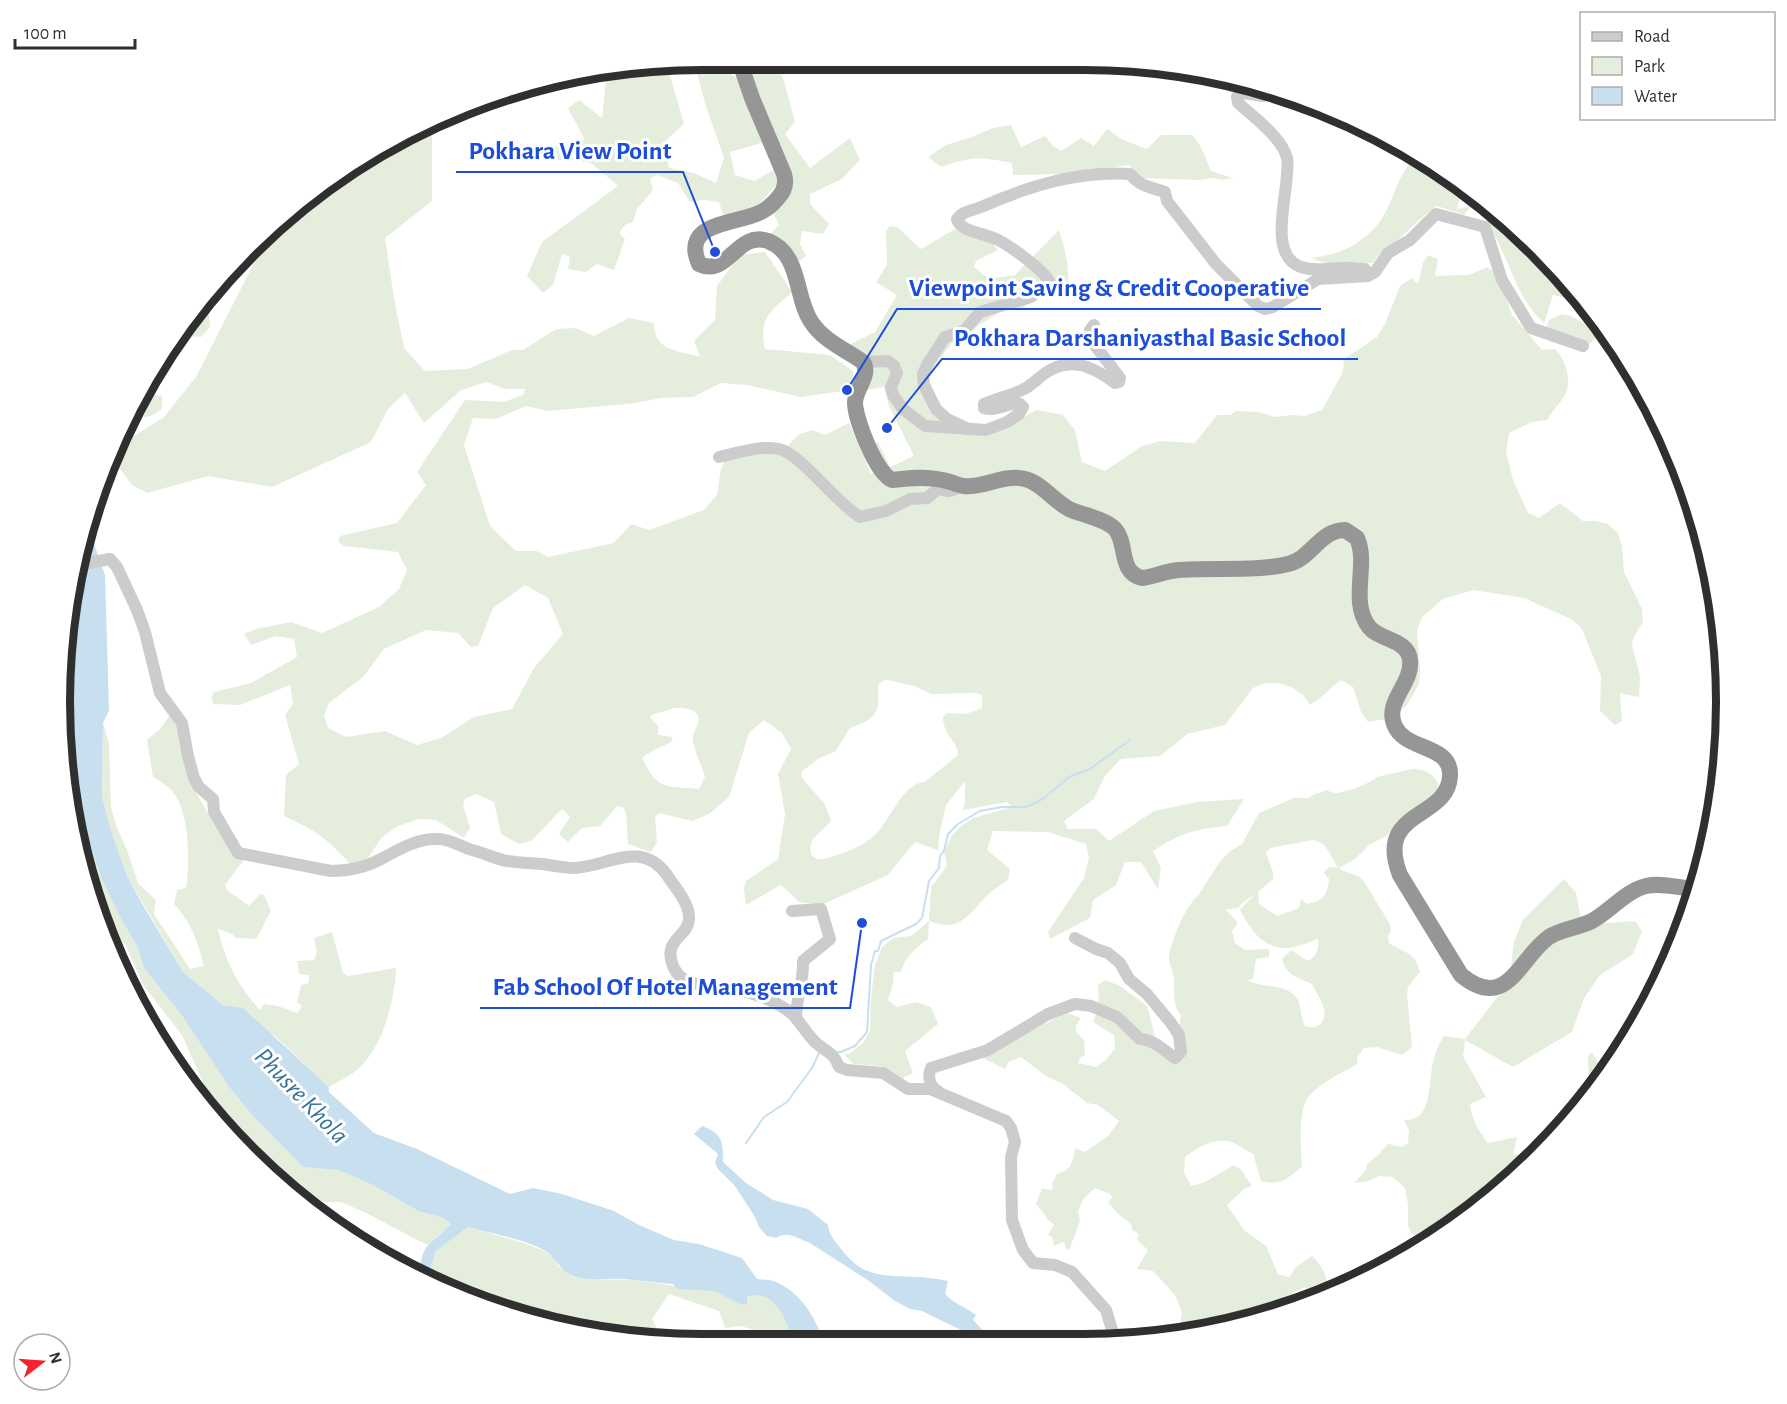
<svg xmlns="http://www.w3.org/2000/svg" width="1787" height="1404" viewBox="0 0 1787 1404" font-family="'Alegreya Sans',sans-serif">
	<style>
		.green { fill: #e5eedc; fill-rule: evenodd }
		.water { fill: #c7dfef }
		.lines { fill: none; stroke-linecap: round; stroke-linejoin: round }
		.stream { stroke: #c7dfef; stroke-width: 2 }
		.minor { stroke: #ccc; stroke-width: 12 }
		.highway { stroke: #969696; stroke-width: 16 }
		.labels { text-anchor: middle; stroke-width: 6; stroke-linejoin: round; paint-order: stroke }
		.water-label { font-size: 26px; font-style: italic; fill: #367199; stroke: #fff }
		.rim { fill: none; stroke: #2f2f2f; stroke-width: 8 }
		.leader { fill: none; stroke: #1d4ed8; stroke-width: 2 }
		.callout-dot { fill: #1d4ed8; stroke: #fff; stroke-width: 2 }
		.callout-label { font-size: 26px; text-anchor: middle; font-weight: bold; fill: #1d4ed8; stroke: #fff; stroke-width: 6; stroke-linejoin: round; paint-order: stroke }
	</style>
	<rect width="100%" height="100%" fill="#fff"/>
	<g class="green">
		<path d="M 699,60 L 713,60 L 721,68 L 739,79 L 762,143 L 730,152 L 735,175 L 754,181 L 774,170 L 779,182 L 751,213 L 725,220 L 719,202 L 704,200 L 690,202 L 678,183 L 657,175 L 650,178 L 653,190 L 637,209 L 633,222 L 625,225 L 619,233 L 625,239 L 614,270 L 597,264 L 586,272 L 568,269 L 570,257 L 562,254 L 553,285 L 543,293 L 527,276 L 542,242 L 618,186 L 591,163 L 569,160 L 553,160 L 551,147 L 585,140 L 568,108 L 579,100 L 602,118 L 606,81 L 604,73 L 662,65 L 669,72 L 684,124 L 664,142 L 669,168 L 694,173 L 716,183 L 724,158 L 705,103 L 697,73 L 688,64 Z"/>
		<path d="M 744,60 L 774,60 L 784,81 L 795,122 L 785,134 L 810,168 L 850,138 L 860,160 L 842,179 L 810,194 L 810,204 L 829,224 L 823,234 L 802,231 L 800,244 L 806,256 L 795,264 L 769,235 L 779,225 L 771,209 L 786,198 Z"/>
		<path d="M 1011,125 L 1021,147 L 1045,136 L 1053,146 L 1061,151 L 1081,138 L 1094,146 L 1107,129 L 1123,140 L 1147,149 L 1161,135 L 1192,135 L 1201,147 L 1211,171 L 1233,178 L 1221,180 L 1213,178 L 1199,180 L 1141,178 L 1129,165 L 1061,174 L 1013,175 L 1012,163 C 979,157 973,156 941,167 L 928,157 L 946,145 L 972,137 L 993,128 Z"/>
		<path d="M 428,126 L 432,126 L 432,201 L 385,238 L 394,298 L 404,348 L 425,371 L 468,369 L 512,350 L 523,350 L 556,329 L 576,328 L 594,336 L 629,318 L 654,323 C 654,351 677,350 700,357 L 694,341 L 715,320 L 717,286 L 740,255 L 765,252 L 792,292 C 771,311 758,318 765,349 L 830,355 L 853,371 L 854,383 L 844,391 L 801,397 L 747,385 L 721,383 L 693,397 L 661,398 L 636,403 L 547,411 L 526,406 L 496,419 L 473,418 L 464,445 L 490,526 L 516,551 L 537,551 L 548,557 L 614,543 L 631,524 L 649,530 L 704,510 L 717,495 L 721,468 L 734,447 L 767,442 L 787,446 L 800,434 L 813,430 L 825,435 L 849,423 L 871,474 L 880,469 L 872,444 L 878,442 L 890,467 L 914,456 L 889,406 L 884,387 L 866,390 L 866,370 L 848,350 L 851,344 L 875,332 L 897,295 L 876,282 L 887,265 L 886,231 L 890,226 L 897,227 L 921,249 L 955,229 L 989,240 L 998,250 L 976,261 L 974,267 L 989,279 L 1015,275 L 1059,230 C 1065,248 1069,266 1068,284 C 1049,289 1035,294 1022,310 L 1003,310 L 953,342 L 921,383 L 935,411 L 970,434 L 997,432 L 1036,410 L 1063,415 L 1075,430 L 1082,462 L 1105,471 L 1142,446 L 1161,441 L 1195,443 L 1217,415 L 1230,415 L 1236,411 L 1259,412 L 1274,417 L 1293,415 L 1304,416 L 1322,410 L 1343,372 L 1344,359 L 1377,337 L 1385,324 L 1400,286 L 1412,278 L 1418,284 L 1423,263 L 1428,255 L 1438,259 L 1435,276 L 1469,275 L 1487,267 L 1498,274 L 1512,315 L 1542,350 L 1555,349 C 1567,362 1574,384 1562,400 C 1557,406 1552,412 1547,420 L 1532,422 L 1509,433 L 1506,451 L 1513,480 L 1528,513 L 1539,518 L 1560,503 L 1583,521 L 1596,521 L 1608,524 L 1618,533 L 1622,546 L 1624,572 L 1642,609 L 1643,622 C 1626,647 1633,645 1639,672 C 1641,680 1639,689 1639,697 L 1620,693 L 1622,721 L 1615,725 L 1600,711 L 1601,676 L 1582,629 L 1573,620 L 1524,598 L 1473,590 L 1443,599 L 1422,617 L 1417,630 L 1420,670 L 1419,684 L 1407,705 L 1392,718 L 1368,722 L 1361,712 L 1353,687 L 1341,680 C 1330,688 1322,698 1310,705 L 1303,695 L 1291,687 L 1279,683 L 1265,683 L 1253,688 L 1225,725 L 1187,734 L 1160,756 L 1121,759 L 1104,777 L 1094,799 L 1064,821 L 1068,829 L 1096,829 L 1109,841 L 1154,811 L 1197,802 L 1244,799 L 1227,826 C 1194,829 1181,833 1153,851 L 1161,868 L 1158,889 L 1141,862 L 1125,862 L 1116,885 L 1093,900 L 1090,918 L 1050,939 L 1048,932 L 1084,878 L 1089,858 L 1086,844 L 1048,832 L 993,831 L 987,850 L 1010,869 L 1008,880 C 1003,884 997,887 992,891 C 971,909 963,935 929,921 L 928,939 C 916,948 905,956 901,972 L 894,972 L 893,984 L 888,1000 L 897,1007 L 916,1002 L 931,1007 L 938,1024 L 905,1051 L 913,1073 L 903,1078 L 881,1066 L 853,1064 L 844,1054 L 849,1054 L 863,1043 L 870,1031 L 871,997 L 875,965 L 882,947 L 894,938 L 911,936 L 929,921 L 931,887 L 947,866 L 944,851 L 953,834 L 961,826 L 973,818 L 1012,807 L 1007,802 L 963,810 L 965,802 L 965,781 L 946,805 L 939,836 L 938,850 L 915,842 L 888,875 L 821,905 L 799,902 L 781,885 L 746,905 L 744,888 L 746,881 L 778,859 L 785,814 L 778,774 L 791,749 L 782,733 L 764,720 L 749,733 L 729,797 L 709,814 L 692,821 L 659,813 L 655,817 L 657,842 L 651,852 L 628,844 L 626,813 L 623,807 L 617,806 L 600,826 L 582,828 L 568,842 L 559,834 L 570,817 L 562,809 L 531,841 L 519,844 L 501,834 L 494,802 L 476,794 L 465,799 L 463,805 L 470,828 L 464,838 L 436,820 L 419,819 L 398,826 L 382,837 L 368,858 L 351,865 C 328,839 315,830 284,816 L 286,775 L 299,764 L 285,715 L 293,704 L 290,685 L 240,705 L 214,704 L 211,698 L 214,692 L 251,683 L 297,657 L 294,639 L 275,636 L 251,645 L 244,634 L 256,629 L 291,622 L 322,633 L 379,607 L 399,589 L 407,570 L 398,552 L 344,546 L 338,542 L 340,536 L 397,523 L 426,485 L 417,472 L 465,400 L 504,402 L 523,395 L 525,389 L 505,389 L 487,382 L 461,390 L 424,423 L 405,393 L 388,409 L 371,442 L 272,487 L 208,476 L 147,493 L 132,485 L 114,461 L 124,442 L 163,418 L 196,377 L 260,251 L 318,202 L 320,193 L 381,146 ZM 525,585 L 548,598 L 563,634 L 534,668 L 512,709 L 474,717 L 441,738 L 417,745 L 385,731 L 346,737 L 328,728 L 324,716 L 329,703 L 363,677 L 384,649 L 426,630 L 458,633 L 471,647 L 478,646 L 493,608 ZM 888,680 L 914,686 L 931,694 L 976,693 L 982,695 L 982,708 L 966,714 L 947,713 L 943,717 C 943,736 959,742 958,755 L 925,782 C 903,782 890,821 875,835 C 863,846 850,851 834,856 C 826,858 820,862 812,856 C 805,837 823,834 831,820 L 824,803 L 802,778 L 801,772 L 818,759 L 836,751 L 850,728 C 876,719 880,714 878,686 L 882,681 ZM 675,708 C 684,708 702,708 698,723 C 696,730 692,732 693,741 C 695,754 702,765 705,777 L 699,789 C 667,785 659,793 642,758 L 647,754 L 671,742 L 673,737 L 658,735 L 658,726 L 650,717 L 651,715 Z"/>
		<path d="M 1420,156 L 1463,187 L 1457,209 L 1469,207 L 1470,192 L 1478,198 L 1464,215 L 1437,206 C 1422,216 1411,228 1397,241 C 1386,251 1382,247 1373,263 L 1334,266 L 1311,258 C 1342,255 1372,240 1386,211 C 1393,198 1396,185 1404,172 C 1408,165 1412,159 1420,156 Z"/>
		<path d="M 1495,210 C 1528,233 1561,269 1584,302 L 1553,295 L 1544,323 C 1514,297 1509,252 1485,221 Z"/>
		<path d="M 208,301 L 210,327 L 201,337 L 188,336 L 183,333 Z"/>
		<path d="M 1562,314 L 1571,316 L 1590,327 L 1596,319 L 1608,335 L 1600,334 L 1587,346 L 1546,329 L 1549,320 Z"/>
		<path d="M 149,394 L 162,396 L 162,409 L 151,416 L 130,419 L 140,396 Z"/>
		<path d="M 170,715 L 177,723 L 191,784 L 222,837 L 243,861 L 225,885 L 227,890 L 249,906 L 260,894 L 264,895 L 271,911 L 256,939 L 236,938 L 232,934 L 218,929 C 226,963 237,984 260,1010 L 264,1004 L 278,1006 L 297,1013 L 302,1006 L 297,1002 L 301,985 L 309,983 L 309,975 L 299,974 L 297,961 L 314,960 L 317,952 L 314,938 L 332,932 L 343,973 L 348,976 L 396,968 C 395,1000 382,1053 353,1073 C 346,1078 337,1082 329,1087 L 275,1036 L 223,1005 L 183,972 L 127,876 L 111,831 L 102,797 L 103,723 L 109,744 L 111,807 L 117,828 L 127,850 L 138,883 L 156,900 L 154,914 L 190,969 L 204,966 C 197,940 192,924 174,904 L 177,890 L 186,888 C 190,862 190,811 172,791 C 167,785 159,781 153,777 L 147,740 L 160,729 Z"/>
		<path d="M 70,748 L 88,838 L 102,880 L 120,917 L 138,948 L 144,968 L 183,1017 L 229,1087 L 253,1116 L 303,1167 L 338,1170 L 373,1185 L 420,1212 L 442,1217 L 452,1224 L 427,1245 L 364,1212 L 341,1202 L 324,1202 L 312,1198 L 310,1192 L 307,1202 L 267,1167 L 256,1144 L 234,1127 L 220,1104 L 204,1085 L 182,1035 L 143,985 L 126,946 L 111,927 L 102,898 L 80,855 L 67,757 Z"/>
		<path d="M 1412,769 C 1427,769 1439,776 1439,792 L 1399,822 L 1386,836 L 1369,845 L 1355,859 L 1339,868 C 1347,874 1356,873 1363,880 L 1390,924 L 1391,931 L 1388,936 L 1389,943 C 1404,953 1415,951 1420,972 L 1408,987 L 1407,994 L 1412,1047 L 1402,1055 L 1377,1047 L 1364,1048 L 1357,1058 L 1357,1064 C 1342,1073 1322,1082 1310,1095 C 1297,1108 1301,1150 1302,1167 C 1286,1179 1281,1186 1261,1181 L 1253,1154 C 1246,1151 1238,1144 1231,1142 C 1215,1137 1197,1148 1185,1157 L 1184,1173 L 1191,1186 L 1203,1183 L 1234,1165 L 1241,1170 L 1252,1186 L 1244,1189 L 1227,1205 L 1244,1230 L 1266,1246 L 1278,1274 L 1289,1277 L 1296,1267 L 1312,1256 C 1322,1266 1328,1276 1328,1291 L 1319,1297 L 1305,1287 L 1294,1292 L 1294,1299 L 1298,1307 L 1291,1310 L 1179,1332 L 1182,1312 L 1175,1295 L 1153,1271 L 1137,1269 L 1148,1250 L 1137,1240 L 1139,1234 L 1132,1230 L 1131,1224 L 1117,1213 L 1108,1202 L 1113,1197 L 1110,1194 L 1095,1188 L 1083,1199 L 1078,1212 L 1080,1219 L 1078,1227 L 1069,1250 L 1066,1249 L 1064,1242 L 1054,1246 L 1052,1237 L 1048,1235 L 1054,1225 L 1046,1218 L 1046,1216 L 1036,1204 L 1042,1188 L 1049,1190 L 1053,1189 L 1052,1184 L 1057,1174 C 1071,1171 1073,1161 1075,1148 L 1085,1152 L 1108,1136 L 1119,1121 L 1098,1105 L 1087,1103 L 1063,1084 L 1046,1076 L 1021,1057 L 1008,1062 L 1005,1069 L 979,1056 L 1042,1024 L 1048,1023 L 1064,1012 L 1081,1018 L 1076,1026 L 1076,1032 C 1089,1043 1083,1042 1085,1055 L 1080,1058 L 1078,1063 L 1096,1067 L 1107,1059 L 1115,1048 L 1114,1035 L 1093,1022 L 1099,1006 L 1098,985 L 1106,980 L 1120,986 L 1147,1006 L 1156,1040 L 1174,1055 L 1181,1015 C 1172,1005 1175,994 1174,980 C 1174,973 1169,965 1169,958 C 1170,943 1186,904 1198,896 L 1219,863 L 1229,852 L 1242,844 L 1259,813 L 1294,798 L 1309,798 L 1316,793 L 1320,793 L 1326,790 C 1329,791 1333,793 1336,793 C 1345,793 1371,783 1377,777 ZM 1313,840 C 1328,843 1331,857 1338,868 L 1329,867 L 1324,873 L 1329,879 C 1327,896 1324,900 1307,904 L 1301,899 L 1299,908 L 1277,916 L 1259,904 L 1258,892 L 1273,879 L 1273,872 L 1266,853 L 1270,848 ZM 1255,894 L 1240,910 C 1250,928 1261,948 1286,948 C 1296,948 1309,942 1318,939 C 1319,949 1317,956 1308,961 L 1291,950 L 1282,959 C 1286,975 1298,978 1312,984 C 1317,995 1333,1014 1319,1025 C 1314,1028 1311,1028 1305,1026 C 1300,1017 1302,1006 1297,998 C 1285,982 1262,989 1247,980 L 1253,979 L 1256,959 L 1269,957 L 1269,949 L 1245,950 L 1235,943 L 1232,931 L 1238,923 L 1226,910 L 1238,908 L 1242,903 Z"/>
		<path d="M 1564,879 L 1576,893 L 1581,918 L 1593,924 L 1635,921 L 1642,931 L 1633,954 L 1600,975 L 1584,998 L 1572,1032 L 1513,1067 L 1465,1040 L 1463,1056 L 1486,1097 L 1470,1104 C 1472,1120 1478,1130 1488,1143 L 1517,1137 L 1513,1154 L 1526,1157 L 1537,1150 L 1548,1126 L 1560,1121 L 1564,1125 L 1509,1184 L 1508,1181 L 1494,1195 L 1426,1244 L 1425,1240 L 1412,1234 L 1408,1226 L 1408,1204 L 1405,1188 L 1393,1177 L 1379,1176 L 1369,1181 L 1354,1183 L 1366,1170 L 1367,1164 L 1377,1156 L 1388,1144 L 1402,1147 L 1408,1143 L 1409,1131 L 1404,1120 C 1431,1122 1429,1086 1432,1067 C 1434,1057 1438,1044 1444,1036 L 1465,1039 L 1509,982 L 1514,942 L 1523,920 Z"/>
		<path d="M 1592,1052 L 1602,1070 L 1609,1069 L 1594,1093 L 1589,1084 L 1588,1056 Z"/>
		<path d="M 468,1227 L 524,1243 L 545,1251 L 554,1258 L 559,1267 L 572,1277 L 585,1279 L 633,1280 L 714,1291 L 741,1305 L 747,1304 L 747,1297 C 776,1288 787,1322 794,1344 L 756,1344 L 754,1330 L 741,1326 L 725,1328 L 719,1311 L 669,1294 L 652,1319 L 658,1331 L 653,1339 L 577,1332 L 457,1295 L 427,1279 L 436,1251 Z"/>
	</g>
	<g class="water">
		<path d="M 87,524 L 105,575 L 109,710 L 103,723 L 102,797 L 111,831 L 127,876 L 144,907 L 183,972 L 223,1005 L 243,1008 L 329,1087 L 329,1092 L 374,1133 L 417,1149 L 510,1194 L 533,1188 L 562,1194 L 614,1211 L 639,1225 L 674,1240 L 699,1244 L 742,1258 L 757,1279 C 763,1280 770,1279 776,1282 C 800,1292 818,1319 823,1344 L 794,1344 C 787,1322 776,1288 747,1297 L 747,1304 L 741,1305 L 714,1291 L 677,1289 L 673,1284 C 656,1283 639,1280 622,1279 C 606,1278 590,1281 575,1277 C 560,1273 557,1257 544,1250 C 521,1238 492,1234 468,1227 L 436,1251 L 427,1279 L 419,1275 C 423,1240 429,1247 451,1224 L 442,1217 L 420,1212 L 373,1185 L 338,1170 L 303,1167 L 253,1116 L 229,1087 L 183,1017 L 144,968 L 138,948 L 120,917 L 102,880 L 88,838 L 70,748 L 73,712 L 69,636 L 82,536 Z"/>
		<path d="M 702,1126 C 723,1134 723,1142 723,1162 L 746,1183 L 773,1200 L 808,1209 L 828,1225 C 829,1235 835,1241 841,1249 C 863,1278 882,1275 915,1277 C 926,1277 937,1279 948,1281 L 945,1294 C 954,1304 966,1307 976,1315 L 973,1320 L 986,1333 L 986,1343 L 973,1343 L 969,1334 L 922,1311 L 910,1309 L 895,1301 L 869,1281 L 810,1243 C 797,1239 789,1230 776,1238 L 767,1236 L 759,1227 L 755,1217 L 735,1186 L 718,1169 L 715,1163 L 718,1154 L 694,1134 Z"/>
	</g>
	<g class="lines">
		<g class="stream">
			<path d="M 834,1052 L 841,1052 L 855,1046 L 867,1032 L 871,965 L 875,951 L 878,951 L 881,941 L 916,924 L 922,918 L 929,881 L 939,868 L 940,856 L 944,851 L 948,834 L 958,824 L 980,811 L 1002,807 L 1024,807 L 1031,805 L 1044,798 L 1069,777 L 1090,769 L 1130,740"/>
			<path d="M 746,1143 L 764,1117 L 787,1102 L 812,1068 L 820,1051"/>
		</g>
		<g class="minor">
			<path d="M 1267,89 L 1263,96 L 1244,93 L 1237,97 L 1238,103 C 1253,116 1283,139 1287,158 C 1292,185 1264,254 1301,267 C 1315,272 1328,268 1342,268 C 1350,267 1358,269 1365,269"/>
			<path d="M 863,362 L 888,361 L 894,366 L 897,373 L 891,387 L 893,395 L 903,409 L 925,426 L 986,430 L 1007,422 L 1019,414 L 1023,407 L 1020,404 C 1008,402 997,412 984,408 L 984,404 C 997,398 1011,396 1024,389 C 1032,385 1039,377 1047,372 C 1071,356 1094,367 1115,383 L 1119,382 L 1120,378 L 1094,344 L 1090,330 L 1094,325"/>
			<path d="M 968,429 L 947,419 L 936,409 L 924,385 L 923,374 L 927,365 L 945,337 L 964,331 L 980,312 L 1031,297 L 1050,282 C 1043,270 1012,247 998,240 C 986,233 961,233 957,219 C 963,211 971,211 981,207 C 1029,186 1077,171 1130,174 C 1141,187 1150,187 1165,192 L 1167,201 L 1216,264 L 1258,306 L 1265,309 L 1273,307 L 1318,279 L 1368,276 L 1375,272 L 1388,253 L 1410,240 L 1436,214 L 1485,227 L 1502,280 L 1531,328 L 1583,346"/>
			<path d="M 719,457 C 738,453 760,445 779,449 C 800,453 837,504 860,517 L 886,511 L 910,499 L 927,498 L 938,489 L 949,491 L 964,486"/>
			<path d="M 78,565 L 110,559 L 117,567 L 137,610 L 145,632 L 160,693 L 182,723 L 188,756 L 194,778 L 199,787 L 213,799 L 214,812 L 238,853 L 331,871 C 349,871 367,867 383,858 C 400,849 418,838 438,839 C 451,839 461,847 472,850 C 484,853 496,859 507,861 C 519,863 531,863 543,864 C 554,866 565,868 575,868 C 609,866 641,839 667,875 C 675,888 690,903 689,919 C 688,937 664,939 672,963 C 674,970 678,976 685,980 C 701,988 721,987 738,990 C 757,994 782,1003 795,1017 C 802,1025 808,1035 815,1042 C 826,1052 833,1051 839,1067 L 847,1070 L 883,1073 L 908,1089 L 930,1089 L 1006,1121 L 1011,1128 L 1015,1142 L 1011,1157 L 1012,1220 L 1023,1250 L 1033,1263 L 1055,1265 L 1072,1272 L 1106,1310 L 1116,1343"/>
			<path d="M 792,911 L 821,909 L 830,939 L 803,961 C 804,981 796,998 796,1018"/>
			<path d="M 939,1092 C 930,1087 927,1078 931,1068 L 988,1050 L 1048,1014 L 1075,1004 L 1091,1006 L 1117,1017 L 1140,1039 C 1155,1040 1163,1050 1175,1058 L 1181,1052 L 1179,1035 L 1171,1023 L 1147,994 L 1129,979 L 1120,963 L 1108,953 L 1096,949 L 1075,938"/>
		</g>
		<path class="highway" d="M 739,60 L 752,98 L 784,174 C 787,184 784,192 777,199 C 773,204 768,208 763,211 C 739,225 680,220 699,264 C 728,278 737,230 768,241 C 802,254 794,298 812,323 C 824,341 846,350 863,362 C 871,375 856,388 855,402 C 855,419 876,473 892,480 C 908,478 926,476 942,480 C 950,481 957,485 964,486 C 983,488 1000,476 1019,478 C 1039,479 1052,500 1069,509 C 1082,515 1106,519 1115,529 C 1128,544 1118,572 1142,578 C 1154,577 1165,571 1178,570 C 1211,567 1257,572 1288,564 C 1311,559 1320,530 1345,530 L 1357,538 C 1369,565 1349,601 1369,627 C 1380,641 1408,639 1410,660 C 1413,683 1385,701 1394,724 C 1404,752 1452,743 1450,776 C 1448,820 1374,809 1400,875 L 1461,975 C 1507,1013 1519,958 1549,937 C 1561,929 1578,928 1592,921 C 1610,911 1626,891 1646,886 C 1663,882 1681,889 1697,889"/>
	</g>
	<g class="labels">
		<g class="water-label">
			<text transform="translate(302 1095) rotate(46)" y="9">Phusre Khola</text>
		</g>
	</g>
	<path d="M0 0H1787V1404H0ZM702 70H1084A632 632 0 0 1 1716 702V702A632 632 0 0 1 1084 1334H702A632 632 0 0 1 70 702V702A632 632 0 0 1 702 70Z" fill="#fff" fill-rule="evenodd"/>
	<path class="rim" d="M702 70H1084A632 632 0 0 1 1716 702V702A632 632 0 0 1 1084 1334H702A632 632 0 0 1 70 702V702A632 632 0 0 1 702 70Z"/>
	<path class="leader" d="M715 252L683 172H456M847 390L897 309H1321M887 428L942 359H1358M862 923L850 1008H480"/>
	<g class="callout-dot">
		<circle cx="715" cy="252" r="6"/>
		<circle cx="847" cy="390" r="6"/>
		<circle cx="887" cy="428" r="6"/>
		<circle cx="862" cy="923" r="6"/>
	</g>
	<g class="callout-label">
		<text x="570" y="159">Pokhara View Point</text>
		<text x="1109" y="296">Viewpoint Saving &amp; Credit Cooperative</text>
		<text x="1150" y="346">Pokhara Darshaniyasthal Basic School</text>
		<text x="665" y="995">Fab School Of Hotel Management</text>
	</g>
	<rect x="1580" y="12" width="195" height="108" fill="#ffffff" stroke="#acacac" stroke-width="1.5"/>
	<rect x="1592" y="32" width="30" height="9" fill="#cccccc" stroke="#acacac" stroke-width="1.5"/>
	<text x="1634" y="42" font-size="18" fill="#2f2f2f">Road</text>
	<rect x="1592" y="57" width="30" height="18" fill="#e5eedc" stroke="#acacac" stroke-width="1.5"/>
	<text x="1634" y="72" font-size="18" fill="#2f2f2f">Park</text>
	<rect x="1592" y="87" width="30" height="18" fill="#c7dfef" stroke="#acacac" stroke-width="1.5"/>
	<text x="1634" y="102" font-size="18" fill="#2f2f2f">Water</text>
	<g transform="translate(42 1362) rotate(73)"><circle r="28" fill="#ffffff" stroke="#acacac" stroke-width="1.5"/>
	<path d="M0-4.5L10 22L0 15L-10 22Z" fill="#f4232f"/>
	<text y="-9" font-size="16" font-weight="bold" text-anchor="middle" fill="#2f2f2f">N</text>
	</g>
	<path d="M15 39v9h120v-9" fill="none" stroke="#2f2f2f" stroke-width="3"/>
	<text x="24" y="39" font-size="18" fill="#2f2f2f" stroke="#ffffff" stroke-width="4.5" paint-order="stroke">100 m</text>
</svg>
